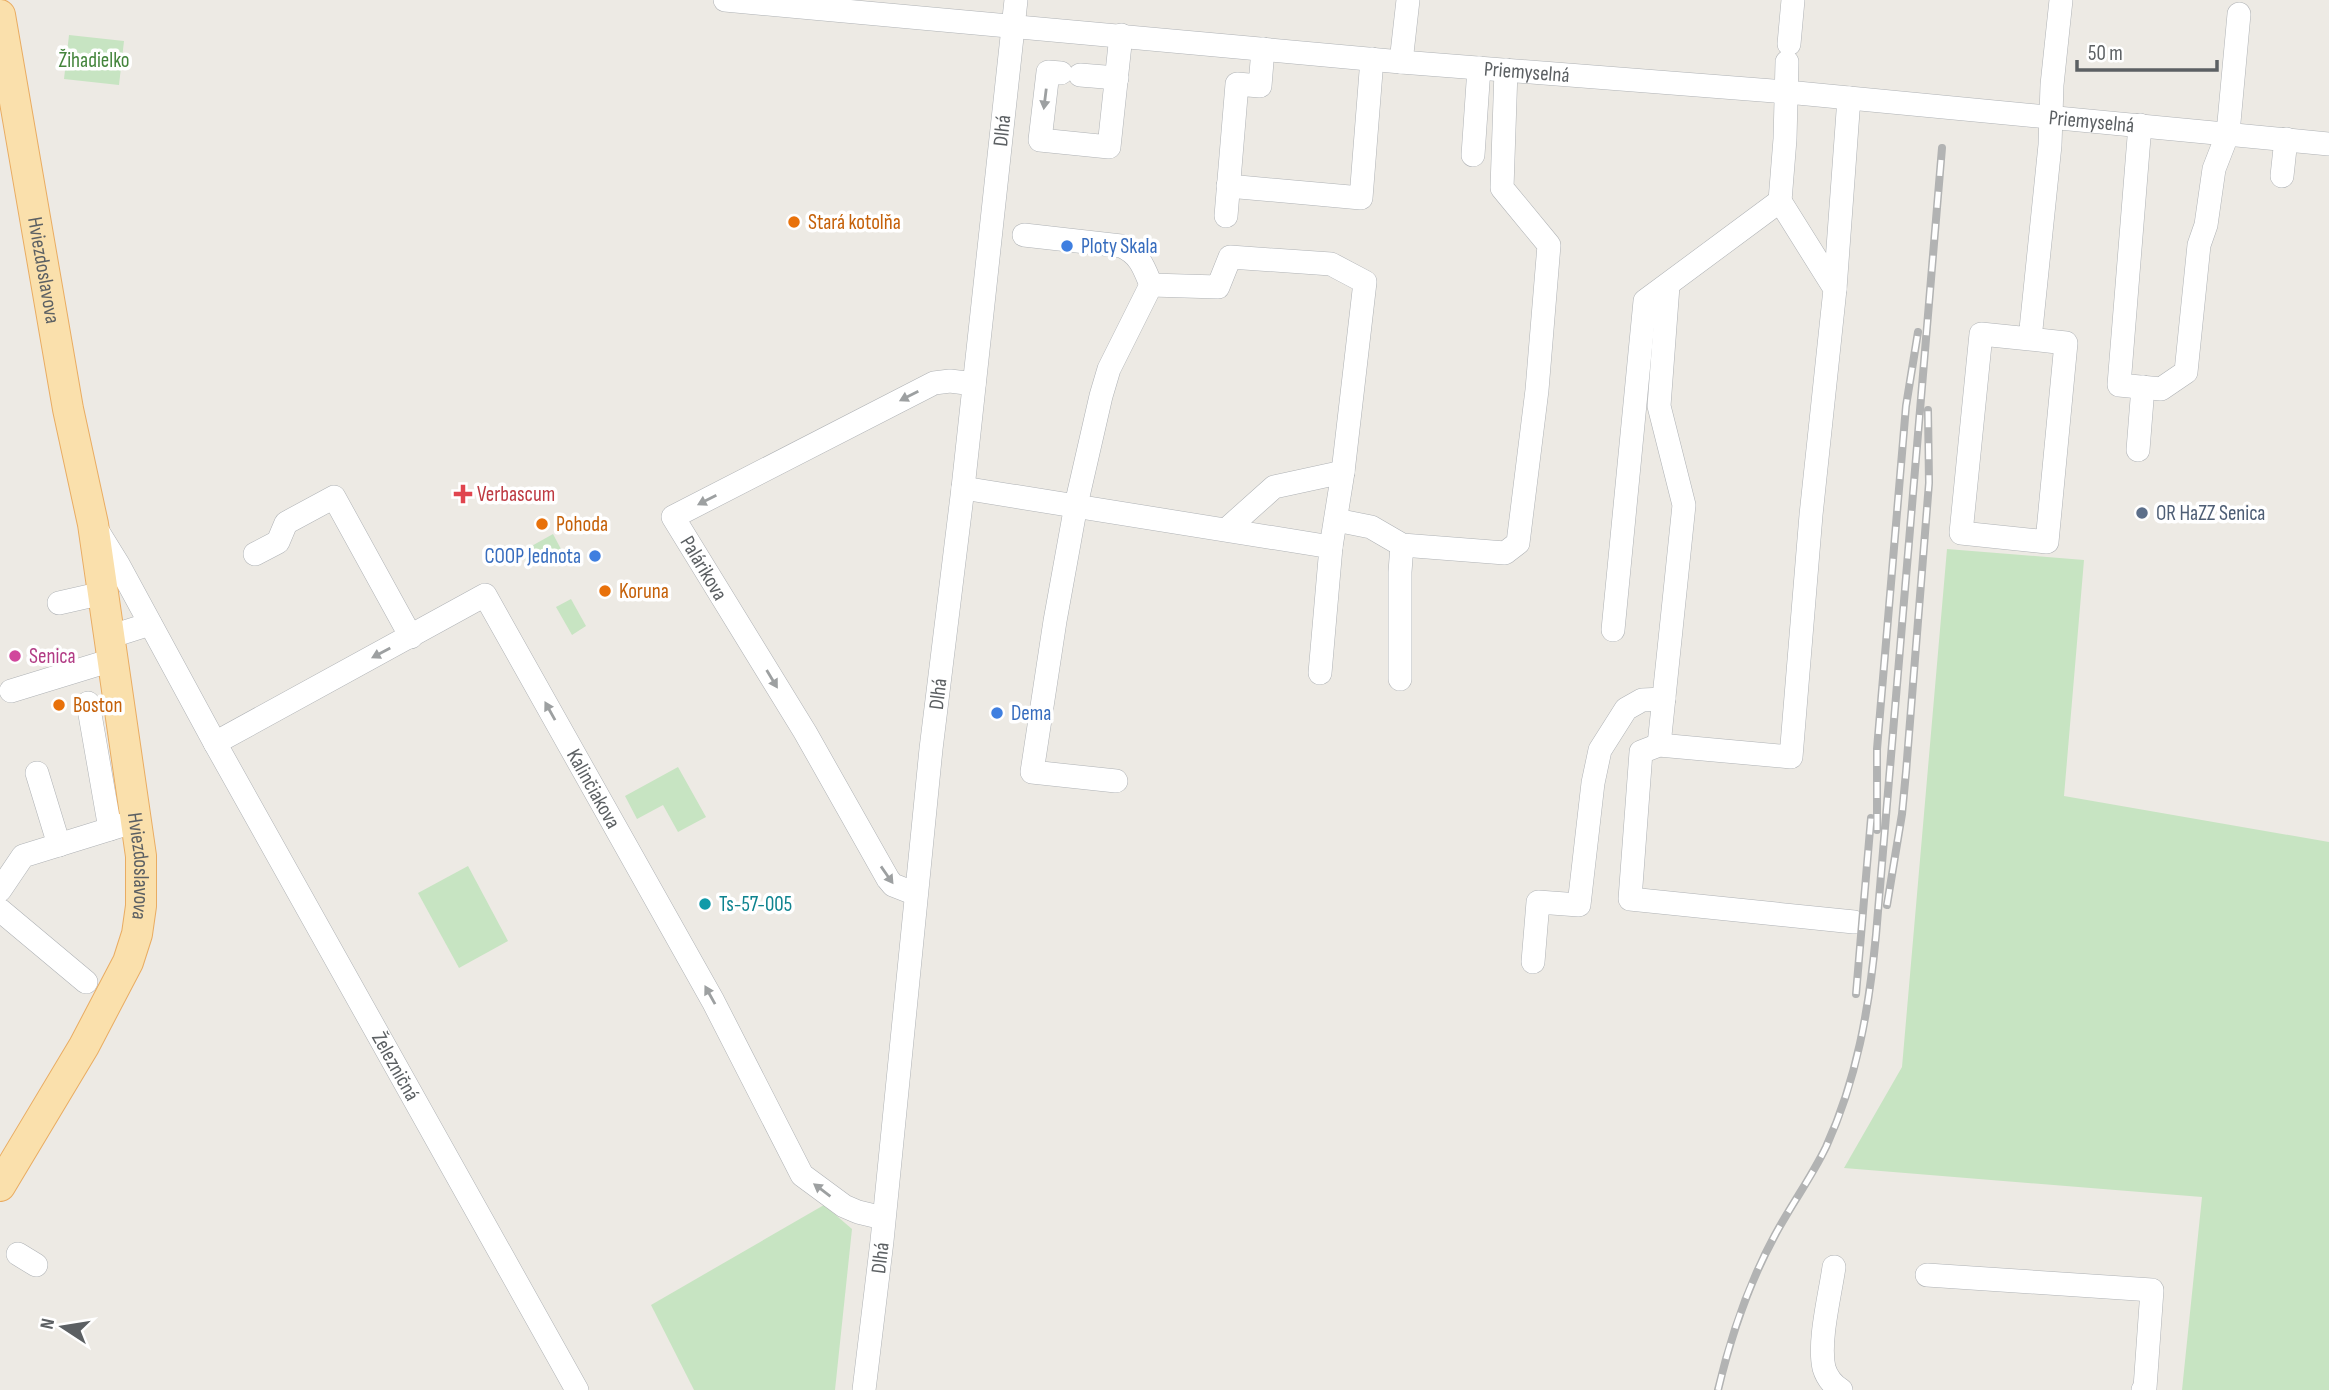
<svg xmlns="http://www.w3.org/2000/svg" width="2329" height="1390" viewBox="0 0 2329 1390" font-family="'Sofia Sans Condensed',sans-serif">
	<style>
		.green { fill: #c7e4c2 }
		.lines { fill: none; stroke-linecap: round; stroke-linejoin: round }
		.minor-casing { stroke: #afb2b5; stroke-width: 24 }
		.major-casing { stroke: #e9ac62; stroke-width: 32 }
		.minor { stroke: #fff; stroke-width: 23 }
		.major { stroke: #fae0ac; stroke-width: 30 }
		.rail-casing { stroke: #b2b3b3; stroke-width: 8 }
		.rail { stroke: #fff; stroke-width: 5; stroke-dasharray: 16; stroke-linecap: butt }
		.oneway { fill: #9da0a1 }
		.food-dot { fill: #e8710a; stroke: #fff; stroke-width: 2.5 }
		.shop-dot { fill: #3f7fe0; stroke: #fff; stroke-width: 2.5 }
		.health-dot { fill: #e0444e; stroke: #fff; stroke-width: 2.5 }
		.service-dot { fill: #5c6f8a; stroke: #fff; stroke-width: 2.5 }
		.hotel-dot { fill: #d1479c; stroke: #fff; stroke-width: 2.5 }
		.culture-dot { fill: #0f9aa8; stroke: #fff; stroke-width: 2.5 }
		.labels { text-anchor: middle; stroke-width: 7; stroke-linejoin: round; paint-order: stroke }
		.park-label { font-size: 21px; fill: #43843b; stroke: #fff }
		.street-label { font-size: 21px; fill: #5c6063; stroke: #fff }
		.food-label { font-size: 21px; fill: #c56008; stroke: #fff; text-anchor: start }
		.shop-label { font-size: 21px; fill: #366cbe; stroke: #fff; text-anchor: start }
		.health-label { font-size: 21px; fill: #be3a42; stroke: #fff; text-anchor: start }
		.service-label { font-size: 21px; fill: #4e5e75; stroke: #fff; text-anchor: start }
		.hotel-label { font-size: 21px; fill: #b23c85; stroke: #fff; text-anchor: start }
		.culture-label { font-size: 21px; fill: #0d838f; stroke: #fff; text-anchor: start }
	</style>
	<rect width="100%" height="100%" fill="#edeae4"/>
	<g class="green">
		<path d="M 69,35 L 124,41 L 119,85 L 64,79 Z"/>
		<path d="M 553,534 L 562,551 L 529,568 L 521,552 Z"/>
		<path d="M 1947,549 L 2084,560 L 2064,796 L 2329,842 L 2329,1390 L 2182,1390 L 2202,1197 L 1844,1168 L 1902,1067 Z"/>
		<path d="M 571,599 L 586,626 L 572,635 L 556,607 Z"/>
		<path d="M 678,767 L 706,817 L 678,832 L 663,805 L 637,819 L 625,796 Z"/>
		<path d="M 468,866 L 508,941 L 459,968 L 418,893 Z"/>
		<path d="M 824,1205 L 852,1229 L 835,1390 L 694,1390 L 651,1305 Z"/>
	</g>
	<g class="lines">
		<defs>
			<g id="minor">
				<path id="s1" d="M 725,0 L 1401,62 L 1787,92 L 2329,144"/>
				<path d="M 1789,44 L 1793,0"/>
				<path d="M 1401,62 L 1408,0"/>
				<path d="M 1061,73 L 1048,72 L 1040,140 L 1109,147 L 1121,35"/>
				<path d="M 1080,75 L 1117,78"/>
				<path d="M 2140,125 L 2119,385 L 2161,389 L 2186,372 L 2199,245 L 2206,225 L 2214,169 L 2228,133 L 2239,14"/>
				<path d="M 1473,155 L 1479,68"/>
				<path d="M 2282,176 L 2286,139"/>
				<path d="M 1228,186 L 1361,198 L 1372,59"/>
				<path d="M 1780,201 L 1835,289 L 1811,515 L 1791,757 L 1659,745 L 1641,752 L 1630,899 L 1854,922"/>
				<path d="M 1226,216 L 1237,84 L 1260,86 L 1263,49"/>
				<path d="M 1024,235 L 1121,246 C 1140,254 1144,268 1151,285"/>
				<path d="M 1835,289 L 1849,98"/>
				<path d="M 2030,339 L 2066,343 L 2047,542 L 1961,533 L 1981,334 L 2030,339 L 2050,145 L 2052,85 L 2061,0"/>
				<path d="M 2138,450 L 2143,387"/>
				<path d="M 963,488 L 1331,547 L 1320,673"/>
				<path d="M 1336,520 L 1371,527 L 1402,545 L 1505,553 L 1518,543 L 1537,390 L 1549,245 L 1502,188 L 1506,70"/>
				<path d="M 1227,529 L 1274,487 L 1343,472"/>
				<path id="s2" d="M 97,530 L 118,564 L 215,743 L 577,1390"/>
				<path d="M 255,554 L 278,542 L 286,523 L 334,497 L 411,637"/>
				<path d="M 59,603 L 103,593"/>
				<path d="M 1613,630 L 1645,301 L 1780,201 L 1785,139 L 1787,62"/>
				<path d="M 109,637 L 150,624"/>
				<path d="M 1400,679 L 1400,572 L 1402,545"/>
				<path d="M 11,691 L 112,660"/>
				<path d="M 88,703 L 110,829"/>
				<path id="s3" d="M 215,743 L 485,595 L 713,1001 L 802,1175 L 844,1206 L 858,1212 L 883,1218"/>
				<path d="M 1659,745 L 1684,505 L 1659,406 L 1668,286"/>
				<path d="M 37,773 L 59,845"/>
				<path d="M 1116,781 L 1032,772 L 1055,621 L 1076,505 L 1101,396 L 1109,369 L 1151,285 L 1218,287 L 1230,257 L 1331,264 L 1365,282 L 1343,472 L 1331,547"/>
				<path d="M 0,890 L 23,856 L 136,821"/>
				<path d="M 916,894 L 893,885 L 888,879 L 805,732 L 673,517 L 934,383 L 950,381 L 974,384"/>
				<path d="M 0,910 L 86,982"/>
				<path d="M 1533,962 L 1538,902 L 1579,905 L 1593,783 L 1600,750 L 1626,709 L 1642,700 L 1664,699"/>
				<path d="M 18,1254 L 36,1265"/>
				<path d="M 1834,1267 C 1830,1295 1818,1342 1824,1368 C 1827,1378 1833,1385 1841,1390"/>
				<path d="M 1927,1275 L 2152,1290 L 2145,1388 L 2143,1390"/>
				<path id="s4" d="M 864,1390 L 882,1241 L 931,749 L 963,488 L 1016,0"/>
			</g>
			<g id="major">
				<path id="s5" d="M 0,15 L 68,409 L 93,524 L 141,856 L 141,906 L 137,934 L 128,962 L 84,1046 L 0,1186"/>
			</g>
		</defs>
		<use href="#minor" class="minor-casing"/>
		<use href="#major" class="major-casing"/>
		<use href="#minor" class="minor"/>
		<use href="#major" class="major"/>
		<defs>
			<g id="rail">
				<path d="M 1877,830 L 1877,749 L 1906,406 L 1918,332"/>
				<path d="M 1887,905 L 1902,814 L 1906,772 L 1929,483 L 1928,410"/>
				<path d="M 1856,994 L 1871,818"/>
				<path d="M 1718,1390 C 1731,1335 1748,1285 1775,1235 C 1791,1205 1811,1178 1826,1147 C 1857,1079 1869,1009 1876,935 L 1942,148"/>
			</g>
		</defs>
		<use href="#rail" class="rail-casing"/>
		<use href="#rail" class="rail"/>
	</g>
	<defs><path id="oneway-solid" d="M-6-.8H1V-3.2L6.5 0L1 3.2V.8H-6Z" transform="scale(1.75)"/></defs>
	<g class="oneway">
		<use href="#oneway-solid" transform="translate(1045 99) rotate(97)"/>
		<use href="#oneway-solid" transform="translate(909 396) rotate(153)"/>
		<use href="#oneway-solid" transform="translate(707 500) rotate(153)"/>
		<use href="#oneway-solid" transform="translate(381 653) rotate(152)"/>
		<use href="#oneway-solid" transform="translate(772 679) rotate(59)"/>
		<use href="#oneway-solid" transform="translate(550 711) rotate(-119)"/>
		<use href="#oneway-solid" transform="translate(887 875) rotate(55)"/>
		<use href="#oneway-solid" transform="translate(710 995) rotate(-119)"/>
		<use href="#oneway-solid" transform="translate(822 1190) rotate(-143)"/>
	</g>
	<g class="food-dot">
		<circle cx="794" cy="222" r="7"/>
		<circle cx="542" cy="524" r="7"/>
		<circle cx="605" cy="591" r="7"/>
		<circle cx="59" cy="705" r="7"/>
	</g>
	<g class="shop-dot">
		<circle cx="1067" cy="246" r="7"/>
		<circle cx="595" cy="556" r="7"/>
		<circle cx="997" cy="713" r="7"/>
	</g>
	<path class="health-dot" d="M459.5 483.5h7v7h7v7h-7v7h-7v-7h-7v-7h7z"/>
	<circle class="service-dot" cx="2142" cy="513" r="7"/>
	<circle class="hotel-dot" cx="15" cy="656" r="7"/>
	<circle class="culture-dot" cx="705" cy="904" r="7"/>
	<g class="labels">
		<g class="park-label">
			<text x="94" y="67">Žihadielko</text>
		</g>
		<g class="street-label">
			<text dy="7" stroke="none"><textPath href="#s1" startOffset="805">Priemyselná</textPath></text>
			<text dy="7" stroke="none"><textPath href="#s1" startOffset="1372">Priemyselná</textPath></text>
			<text dy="7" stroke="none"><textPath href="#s4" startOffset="1267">Dlhá</textPath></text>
			<text dy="7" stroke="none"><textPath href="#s5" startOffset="259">Hviezdoslavova</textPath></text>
			<text transform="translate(704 568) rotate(59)" y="7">Palárikova</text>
			<text dy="7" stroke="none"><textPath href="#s4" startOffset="700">Dlhá</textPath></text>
			<text dy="7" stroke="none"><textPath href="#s3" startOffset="530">Kalinčiakova</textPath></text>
			<text dy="7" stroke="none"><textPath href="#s5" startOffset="863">Hviezdoslavova</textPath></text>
			<text dy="7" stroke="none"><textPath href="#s2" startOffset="614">Železničná</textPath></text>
			<text dy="7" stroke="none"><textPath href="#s4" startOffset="133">Dlhá</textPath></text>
		</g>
		<g class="food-label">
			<text x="808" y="229">Stará kotolňa</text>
			<text x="556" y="531">Pohoda</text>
			<text x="619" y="598">Koruna</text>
			<text x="73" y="712">Boston</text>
		</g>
		<g class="shop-label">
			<text x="1081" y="253">Ploty Skala</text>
			<text x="581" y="563" text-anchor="end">COOP Jednota</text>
			<text x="1011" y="720">Dema</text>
		</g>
		<g class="health-label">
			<text x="477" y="501">Verbascum</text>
		</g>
		<g class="service-label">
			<text x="2156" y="520">OR HaZZ Senica</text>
		</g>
		<g class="hotel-label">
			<text x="29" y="663">Senica</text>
		</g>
		<g class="culture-label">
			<text x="719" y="911">Ts-57-005</text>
		</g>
	</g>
	<g transform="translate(63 1327) rotate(282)" stroke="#ffffff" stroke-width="5" paint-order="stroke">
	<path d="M0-5L12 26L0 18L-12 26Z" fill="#5c6063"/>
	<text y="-10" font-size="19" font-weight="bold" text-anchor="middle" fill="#5c6063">N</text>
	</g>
	<path d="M2077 60v10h140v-10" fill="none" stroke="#5c6063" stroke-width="3.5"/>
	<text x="2088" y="60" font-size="21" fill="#5c6063" stroke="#ffffff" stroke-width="5" paint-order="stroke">50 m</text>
</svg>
